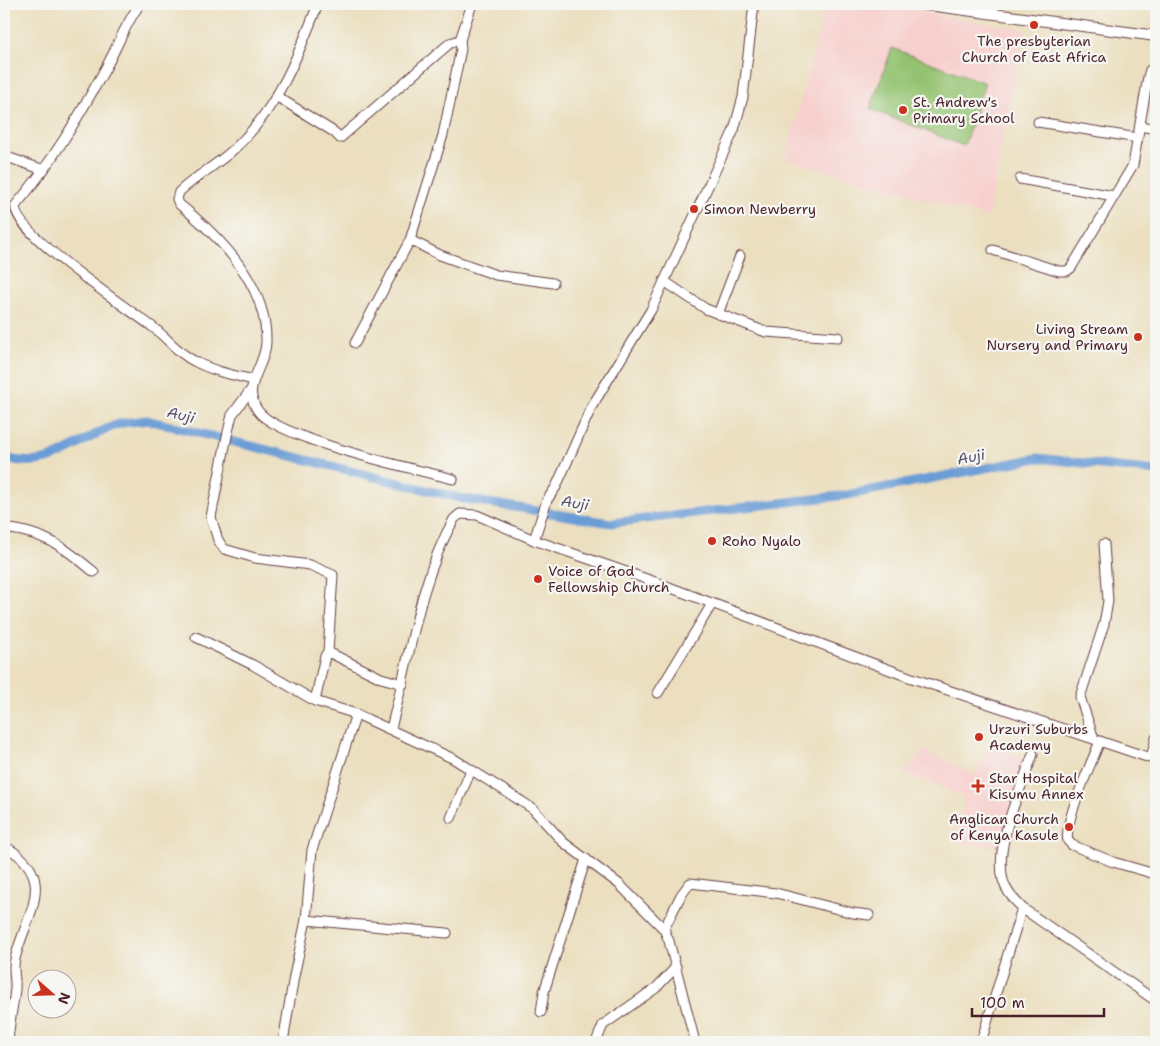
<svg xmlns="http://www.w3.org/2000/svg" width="1160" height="1046" viewBox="0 0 1160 1046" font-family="'Shantell Sans',sans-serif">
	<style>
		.built { fill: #f7d0ce }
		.green { fill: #93c270; stroke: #6e704e }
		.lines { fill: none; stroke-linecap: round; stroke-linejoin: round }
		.canal { stroke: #6b9cd5; stroke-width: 9 }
		.minor-casing { stroke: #623c41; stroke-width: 11 }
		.tertiary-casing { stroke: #623c41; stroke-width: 12 }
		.minor { stroke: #fff; stroke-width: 9 }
		.tertiary { stroke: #fff; stroke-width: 10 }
		.poi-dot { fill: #c8321e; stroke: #f6f6f2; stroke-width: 2 }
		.labels { text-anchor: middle; stroke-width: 4.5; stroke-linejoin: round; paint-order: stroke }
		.poi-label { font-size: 14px; fill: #4a1f2b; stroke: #f6f6f2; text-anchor: start }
		.water-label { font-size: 15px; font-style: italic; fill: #57516f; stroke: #f6f6f2 }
	</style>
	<rect width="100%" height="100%" fill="#f6f6f2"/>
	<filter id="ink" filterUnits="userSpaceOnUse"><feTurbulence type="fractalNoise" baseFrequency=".02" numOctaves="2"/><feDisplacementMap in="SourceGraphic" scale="10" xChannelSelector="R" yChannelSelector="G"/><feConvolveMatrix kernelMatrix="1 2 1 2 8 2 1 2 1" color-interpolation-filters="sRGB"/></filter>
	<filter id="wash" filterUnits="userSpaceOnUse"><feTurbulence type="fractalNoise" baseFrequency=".0096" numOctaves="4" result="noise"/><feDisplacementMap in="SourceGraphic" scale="20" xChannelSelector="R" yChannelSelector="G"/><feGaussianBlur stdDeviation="1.12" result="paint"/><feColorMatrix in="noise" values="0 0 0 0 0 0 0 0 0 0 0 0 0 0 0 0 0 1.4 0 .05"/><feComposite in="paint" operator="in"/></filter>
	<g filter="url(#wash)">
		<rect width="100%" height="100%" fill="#ebdfbf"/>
		<g class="built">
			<path d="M 826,4 L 880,4 L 1026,30 L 1017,61 L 988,217 L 785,159 Z"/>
			<path d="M 1151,570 L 1156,570 L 1156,625 L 1150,624 Z"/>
			<path d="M 990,744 L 1028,759 L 997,848 L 954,841 L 965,797 L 904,773 L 925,750 L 975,775 Z"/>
		</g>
		<path class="green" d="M 892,48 L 985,83 L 964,146 L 870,109 Z"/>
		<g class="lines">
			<path class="canal" d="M 4,457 C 53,474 75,440 116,425 C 125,421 138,422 147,420 L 459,498 L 611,523 L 847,495 L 1037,458 L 1156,471"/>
		</g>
	</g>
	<g filter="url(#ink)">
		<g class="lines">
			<defs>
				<g id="minor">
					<path d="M 140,4 C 125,24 117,48 104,71 C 78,118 51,164 16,205 C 8,229 129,309 150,325 C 166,336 176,352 194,361 C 212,371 233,375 253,380"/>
					<path d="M 318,4 C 298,56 277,110 234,149 C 217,165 196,176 179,192 L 177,199 L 179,204 C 220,237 268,285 266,343 C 265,368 240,386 258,411 C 278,439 415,469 453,479"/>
					<path d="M 276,96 L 334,132 L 340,138 L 450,43 L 460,40"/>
					<path d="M 1038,122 L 1138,138"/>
					<path d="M 1140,126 L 1156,129"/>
					<path d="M 4,156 L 44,170"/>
					<path d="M 1020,179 L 1114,196"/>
					<path d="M 410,240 L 440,255 L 496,275 L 553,283"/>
					<path d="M 993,250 L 1059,271 L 1067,271 L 1071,268 L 1133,165 L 1148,77 L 1150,70 L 1156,68"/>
					<path d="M 664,281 L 706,309 L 766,332 L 838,337"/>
					<path d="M 718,314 L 740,256"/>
					<path d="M 355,343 L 410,240 L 443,135 L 461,49 L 460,40 L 472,4"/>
					<path d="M 250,391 L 232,415 L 227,436 L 211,517 L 218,540 L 224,549 L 255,558 L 310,565 L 333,575 L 328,652 L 325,656 L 315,701"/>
					<path d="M 4,528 C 45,533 63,546 94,572"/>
					<path d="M 534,540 L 547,500 L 556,487 L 592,406 L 651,310 L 734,130 L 743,97 L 754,4"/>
					<path d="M 196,637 L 253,665 L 315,701 L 356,714 L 454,759 L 521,801 L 533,809 L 563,842 L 619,884 L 664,929 L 669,941 L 695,1042"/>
					<path d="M 328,652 L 381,678 L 403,684"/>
					<path d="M 658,693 L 712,604"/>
					<path d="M 391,728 C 410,658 418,583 454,519 L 460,514 L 477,515 L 534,540 L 658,583 L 909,677 L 1156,760"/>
					<path d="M 1094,739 L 1080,697 L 1104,624 L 1108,601 L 1104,544"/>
					<path d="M 1100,741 C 1092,762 1063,823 1068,841 L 1072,845 L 1113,862 L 1155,874"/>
					<path d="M 1033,754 C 1021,789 994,844 1003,880 C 1006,892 1014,899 1022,908 L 1156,1001"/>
					<path d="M 1151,758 L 1156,738"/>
					<path d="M 451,818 L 471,770"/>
					<path d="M 4,846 C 61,876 25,916 15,959 C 12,968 16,979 15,989 C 13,1007 9,1024 8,1042"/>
					<path d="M 306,920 L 447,933"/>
					<path d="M 664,929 L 681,895 L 690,883 L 776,893 L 853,913 L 869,915"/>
					<path d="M 541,1012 L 544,992 L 586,859"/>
					<path d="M 283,1042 L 294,976 L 306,920 L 312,850 L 356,714"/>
					<path d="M 596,1042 L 603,1025 L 656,988 L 676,967"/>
					<path d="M 981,1042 L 1022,908"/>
				</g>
				<path id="tertiary" d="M 921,4 L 1156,36"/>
			</defs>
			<use href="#minor" class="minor-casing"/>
			<use href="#tertiary" class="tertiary-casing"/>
			<use href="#minor" class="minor"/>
			<use href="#tertiary" class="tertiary"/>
		</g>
	</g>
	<g class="poi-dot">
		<circle cx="1034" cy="25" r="5"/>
		<circle cx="903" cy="110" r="5"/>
		<circle cx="694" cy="209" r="5"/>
		<circle cx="1138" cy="337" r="5"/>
		<circle cx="712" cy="541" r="5"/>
		<circle cx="538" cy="579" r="5"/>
		<circle cx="979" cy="737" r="5"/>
		<path d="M975.5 778.5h5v5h5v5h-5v5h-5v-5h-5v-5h5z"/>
		<circle cx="1069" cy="827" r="5"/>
	</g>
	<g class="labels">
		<g class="poi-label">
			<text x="1034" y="46" text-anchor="middle">The presbyterian<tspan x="1034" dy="16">Church of East Africa</tspan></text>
			<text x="913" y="107">St. Andrew's<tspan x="913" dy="16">Primary School</tspan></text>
			<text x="704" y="214">Simon Newberry</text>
			<text x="1128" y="334" text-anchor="end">Living Stream<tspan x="1128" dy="16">Nursery and Primary</tspan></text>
			<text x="722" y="546">Roho Nyalo</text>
			<text x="548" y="576">Voice of God<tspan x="548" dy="16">Fellowship Church</tspan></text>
			<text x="989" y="734">Urzuri Suburbs<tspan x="989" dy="16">Academy</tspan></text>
			<text x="989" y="783">Star Hospital<tspan x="989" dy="16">Kisumu Annex</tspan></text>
			<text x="1059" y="824" text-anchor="end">Anglican Church<tspan x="1059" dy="16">of Kenya Kasule</tspan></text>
		</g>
		<g class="water-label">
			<text transform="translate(181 415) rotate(14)" y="5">Auji</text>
			<text transform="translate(971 457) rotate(-11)" y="5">Auji</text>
			<text transform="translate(575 503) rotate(10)" y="5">Auji</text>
		</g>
	</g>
	<rect width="1160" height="1046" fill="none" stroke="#f6f6f2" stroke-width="20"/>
	<g transform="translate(52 994) rotate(110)"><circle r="24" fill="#f6f6f2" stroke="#b1a0a2"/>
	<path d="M0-4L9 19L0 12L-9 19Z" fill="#c8321e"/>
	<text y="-8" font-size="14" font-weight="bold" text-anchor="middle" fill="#4a1f2b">N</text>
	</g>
	<path d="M972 1008v8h132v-8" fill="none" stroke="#4a1f2b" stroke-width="2.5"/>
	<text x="980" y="1008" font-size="15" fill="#4a1f2b" stroke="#f6f6f2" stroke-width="4" paint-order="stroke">100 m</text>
</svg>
